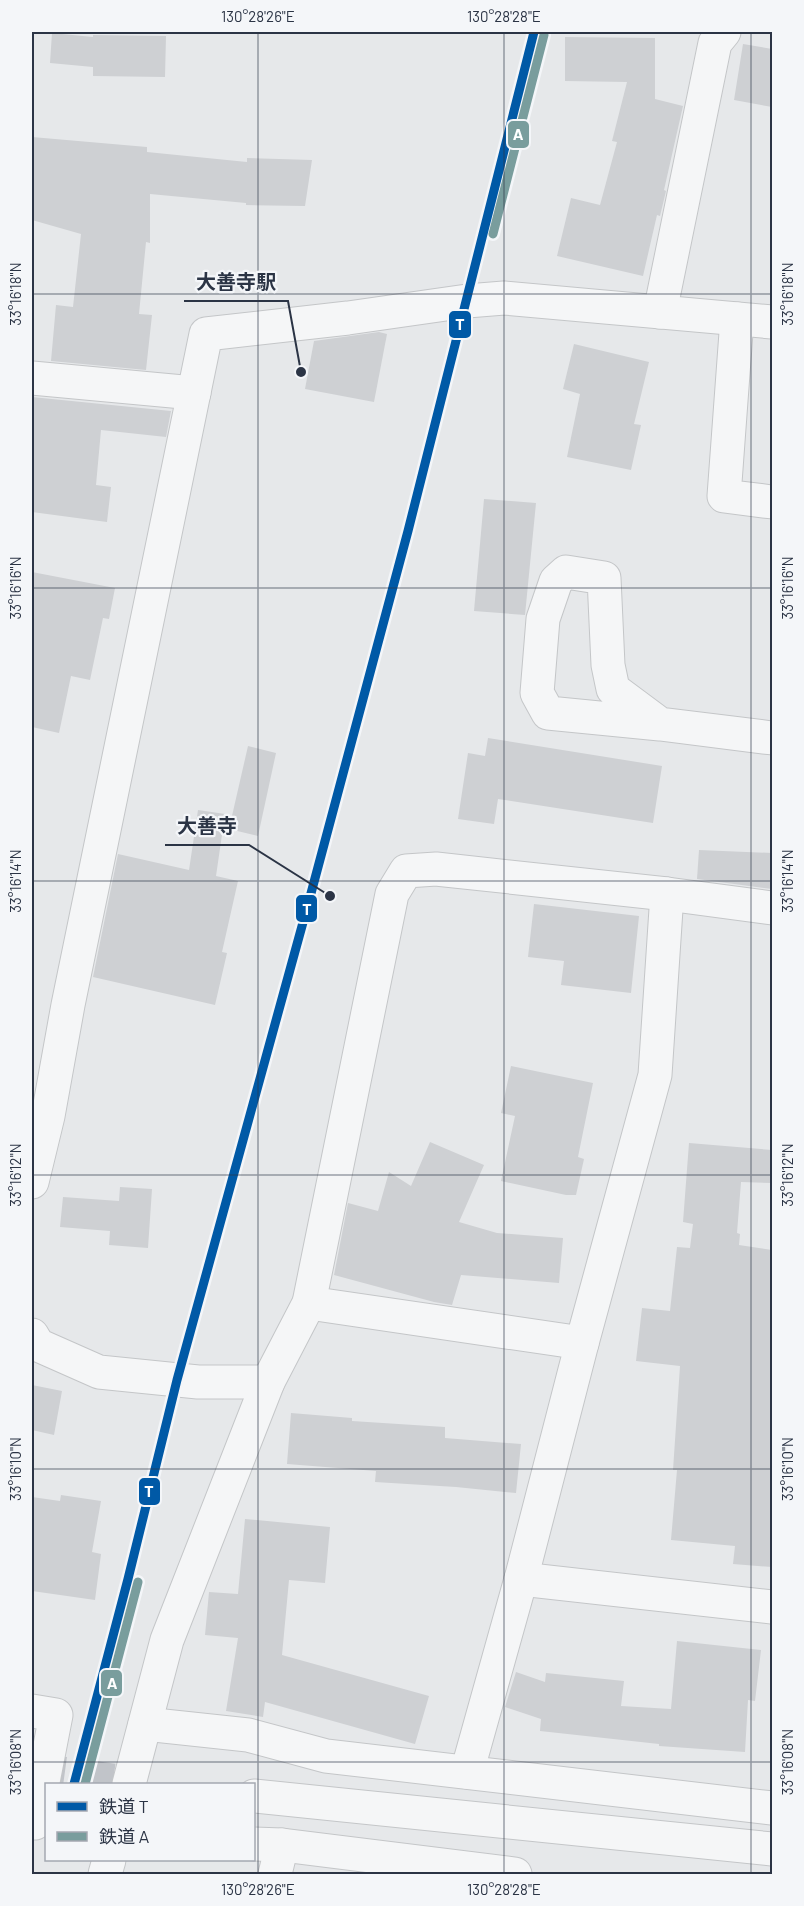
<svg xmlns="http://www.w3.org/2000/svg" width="804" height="1906" viewBox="0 0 804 1906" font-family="Barlow,'Noto Sans JP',sans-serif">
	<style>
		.building { fill: #ced0d3 }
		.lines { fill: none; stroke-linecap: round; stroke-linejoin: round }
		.minor-tunnel { stroke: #c1c4c9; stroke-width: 33; stroke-dasharray: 33 16; stroke-linecap: butt }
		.minor-casing { stroke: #c4c6c8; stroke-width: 35 }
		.minor { stroke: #f5f6f7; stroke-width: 33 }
		.rail-1-casing { stroke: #f4f6f9; stroke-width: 14 }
		.rail-2-casing { stroke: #f4f6f9; stroke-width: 14 }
		.rail-1 { stroke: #0059a6; stroke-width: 9 }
		.rail-2 { stroke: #799d9d; stroke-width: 9 }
		.ticks { fill: none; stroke: #2b3445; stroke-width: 1.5; stroke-opacity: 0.45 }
		.leader { fill: none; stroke: #2b3445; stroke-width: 2 }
		.callout-dot { fill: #2b3445; stroke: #f4f6f9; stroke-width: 2 }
		.callout-label { font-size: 20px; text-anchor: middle; font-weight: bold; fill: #2b3445; stroke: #f4f6f9; stroke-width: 4.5; stroke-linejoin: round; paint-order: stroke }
		.line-badge { stroke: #f4f6f9; stroke-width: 2 }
		.badge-label { font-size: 16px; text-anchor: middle; font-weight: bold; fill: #fff }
		.neatline { fill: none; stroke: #2b3445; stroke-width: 2 }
		.ticks-label { font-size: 15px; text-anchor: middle; fill: #2b3445 }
	</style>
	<rect width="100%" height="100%" fill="#e6e8ea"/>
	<g class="building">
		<path d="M 52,33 L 93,37 L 93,35 L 166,36 L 165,77 L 93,76 L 93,67 L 50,63 Z"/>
		<path d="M 565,37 L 655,38 L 655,99 L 683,106 L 664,190 L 666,191 L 660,216 L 657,215 L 643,276 L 557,256 L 571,198 L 600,205 L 617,142 L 612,141 L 627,82 L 565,81 Z"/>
		<path d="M 743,44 L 772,49 L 772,107 L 734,100 Z"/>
		<path d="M 32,137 L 147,147 L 147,152 L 247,162 L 247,158 L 312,160 L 305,206 L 246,205 L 246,203 L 150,194 L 150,243 L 146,242 L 139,314 L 152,315 L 146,370 L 51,361 L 56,305 L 73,307 L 81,234 L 32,220 Z"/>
		<path d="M 379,332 L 387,334 L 374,402 L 305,389 L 314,341 Z"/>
		<path d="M 574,344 L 649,362 L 634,424 L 641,425 L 631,470 L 567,457 L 580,394 L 563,389 Z"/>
		<path d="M 32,397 L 171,411 L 166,437 L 101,430 L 96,485 L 111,487 L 107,522 L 32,512 Z"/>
		<path d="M 484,499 L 536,503 L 525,615 L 474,611 Z"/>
		<path d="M 32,572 L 115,588 L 109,619 L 103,618 L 90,680 L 71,676 L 59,733 L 32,727 Z"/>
		<path d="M 488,738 L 662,766 L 653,823 L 498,799 L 494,824 L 458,819 L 468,753 L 485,756 Z"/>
		<path d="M 248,746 L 276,753 L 258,836 L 229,829 Z"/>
		<path d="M 198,810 L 225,814 L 216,876 L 238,881 L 222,952 L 227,953 L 215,1005 L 93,977 L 118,854 L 189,870 Z"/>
		<path d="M 699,850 L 772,853 L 772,889 L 697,879 Z"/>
		<path d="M 534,904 L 639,916 L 631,993 L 561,985 L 564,961 L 528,957 Z"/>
		<path d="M 511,1066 L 593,1083 L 578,1157 L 584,1159 L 576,1195 L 566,1195 L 501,1181 L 515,1116 L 501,1113 Z"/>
		<path d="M 430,1142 L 484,1165 L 459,1222 L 497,1233 L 563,1238 L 559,1283 L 461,1275 L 452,1305 L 434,1302 L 334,1275 L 348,1203 L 378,1211 L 389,1172 L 411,1186 Z"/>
		<path d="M 689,1143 L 772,1150 L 772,1183 L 741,1182 L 737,1233 L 740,1234 L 739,1245 L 772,1250 L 772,1567 L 733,1564 L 735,1546 L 671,1540 L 677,1470 L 673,1470 L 680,1366 L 636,1361 L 642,1308 L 670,1311 L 677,1247 L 690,1248 L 693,1224 L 683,1222 Z"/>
		<path d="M 120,1187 L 152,1189 L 148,1248 L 109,1245 L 110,1231 L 60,1227 L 63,1197 L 119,1201 Z"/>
		<path d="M 32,1385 L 62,1391 L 54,1435 L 32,1430 Z"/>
		<path d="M 291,1413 L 352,1418 L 352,1421 L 445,1427 L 445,1438 L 521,1444 L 516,1493 L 456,1487 L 375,1482 L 376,1471 L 287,1464 Z"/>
		<path d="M 61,1495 L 101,1501 L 92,1552 L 101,1554 L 95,1600 L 32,1591 L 32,1497 L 60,1501 Z"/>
		<path d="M 245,1519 L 330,1527 L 325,1583 L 289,1580 L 282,1655 L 429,1696 L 415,1744 L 265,1702 L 263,1717 L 226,1711 L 238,1638 L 205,1635 L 209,1592 L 238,1594 Z"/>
		<path d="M 677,1641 L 761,1650 L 755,1701 L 748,1700 L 745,1752 L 659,1746 L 659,1744 L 540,1731 L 541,1719 L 505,1707 L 516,1672 L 545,1682 L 546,1673 L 624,1681 L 621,1706 L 671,1709 Z"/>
	</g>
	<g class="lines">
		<path class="minor-tunnel" d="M 32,1769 L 142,1784"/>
		<defs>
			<g id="minor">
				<path d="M 660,312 L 715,43 L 724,32"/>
				<path d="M 737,319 L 724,496 L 772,502"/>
				<path d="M 32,378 L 194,393"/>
				<path d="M 660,724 L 613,689 L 608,665 L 604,578 L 566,572 L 556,581 L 543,619 L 537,693 L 548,713 L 660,724 L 772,738"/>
				<path d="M 32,1182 L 48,1116 L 68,1005 L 206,334 L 348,318 L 467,301 L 504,298 L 772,322"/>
				<path d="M 309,1303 L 582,1343"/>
				<path d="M 32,1335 L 38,1345 L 99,1372 L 198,1382 L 268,1382"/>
				<path d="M 521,1579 L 772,1607"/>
				<path d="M 32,1711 L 56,1715 L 35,1823 L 32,1822"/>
				<path d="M 145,1724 L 248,1735 L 326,1756 L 772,1808"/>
				<path d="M 467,1772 L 521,1579 L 582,1343 L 655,1075 L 667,894"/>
				<path d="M 129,1784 L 167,1640 L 268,1382 L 309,1303 L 392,894 L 406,871 L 436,869 L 667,894 L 772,908"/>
				<path d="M 254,1796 L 772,1849"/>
				<path d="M 254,1844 L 282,1845 L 515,1874"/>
				<path d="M 105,1874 L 109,1860"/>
				<path d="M 275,1874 L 282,1845"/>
			</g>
		</defs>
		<use href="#minor" class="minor-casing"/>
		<use href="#minor" class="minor"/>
		<defs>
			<path id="rail-1" d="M 74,1784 L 128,1579 L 177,1380 L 310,897 L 408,531 L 534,32"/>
			<g id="rail-2">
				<path d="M 493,234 L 544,35"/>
				<path d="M 85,1784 L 138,1582"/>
			</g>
		</defs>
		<use href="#rail-1" class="rail-1-casing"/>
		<use href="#rail-2" class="rail-2-casing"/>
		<use href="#rail-1" class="rail-1"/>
		<use href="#rail-2" class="rail-2"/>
	</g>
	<path class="ticks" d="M 258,32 L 258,1874M 504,32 L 504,1874M 751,32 L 751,1874M 32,294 L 772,294M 32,588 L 772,588M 32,881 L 772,881M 32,1175 L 772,1175M 32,1469 L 772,1469M 32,1762 L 772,1762"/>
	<path class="leader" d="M301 372L288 301H184M330 896L249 845H165"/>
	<g class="callout-dot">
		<circle cx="301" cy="372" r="6"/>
		<circle cx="330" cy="896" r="6"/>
	</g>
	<g class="callout-label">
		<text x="236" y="289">大善寺駅</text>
		<text x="207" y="833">大善寺</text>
	</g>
	<g class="line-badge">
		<rect x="507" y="120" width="23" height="29" rx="6" fill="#799d9d"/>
		<rect x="448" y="310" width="24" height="29" rx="6" fill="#0059a6"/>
		<rect x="295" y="894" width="23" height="29" rx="6" fill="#0059a6"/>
		<rect x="138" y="1477" width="23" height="29" rx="6" fill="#0059a6"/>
		<rect x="100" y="1669" width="23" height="28" rx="6" fill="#799d9d"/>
	</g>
	<g class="badge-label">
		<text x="518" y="140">A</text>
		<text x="460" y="330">T</text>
		<text x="307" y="915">T</text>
		<text x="149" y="1497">T</text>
		<text x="112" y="1689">A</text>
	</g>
	<rect width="804" height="1906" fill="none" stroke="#f4f6f9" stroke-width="66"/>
	<rect x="45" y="1783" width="210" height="78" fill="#f4f6f9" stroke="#a4a8b1" stroke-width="1.5"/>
	<rect x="57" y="1802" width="30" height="9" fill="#0059a6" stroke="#a4a8b1" stroke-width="1.5"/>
	<text x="99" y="1813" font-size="18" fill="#2b3445">鉄道 T</text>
	<rect x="57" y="1832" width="30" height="9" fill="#799d9d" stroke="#a4a8b1" stroke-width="1.5"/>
	<text x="99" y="1843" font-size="18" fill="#2b3445">鉄道 A</text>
	<rect x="33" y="33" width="738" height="1840" class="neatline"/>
	<g class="ticks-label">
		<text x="258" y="22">130°28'26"E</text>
		<text x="504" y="22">130°28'28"E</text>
		<text transform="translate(16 294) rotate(-90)" y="5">33°16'18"N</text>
		<text transform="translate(788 294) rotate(-90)" y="5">33°16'18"N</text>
		<text transform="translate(16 588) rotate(-90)" y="5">33°16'16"N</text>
		<text transform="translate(788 588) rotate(-90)" y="5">33°16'16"N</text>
		<text transform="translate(16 881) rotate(-90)" y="5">33°16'14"N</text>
		<text transform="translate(788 881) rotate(-90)" y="5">33°16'14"N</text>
		<text transform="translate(16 1175) rotate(-90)" y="5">33°16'12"N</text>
		<text transform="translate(788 1175) rotate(-90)" y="5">33°16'12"N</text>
		<text transform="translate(16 1469) rotate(-90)" y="5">33°16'10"N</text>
		<text transform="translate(788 1469) rotate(-90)" y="5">33°16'10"N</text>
		<text transform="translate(16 1762) rotate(-90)" y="5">33°16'08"N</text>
		<text transform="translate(788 1762) rotate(-90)" y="5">33°16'08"N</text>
		<text x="258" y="1895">130°28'26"E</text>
		<text x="504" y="1895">130°28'28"E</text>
	</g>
</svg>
